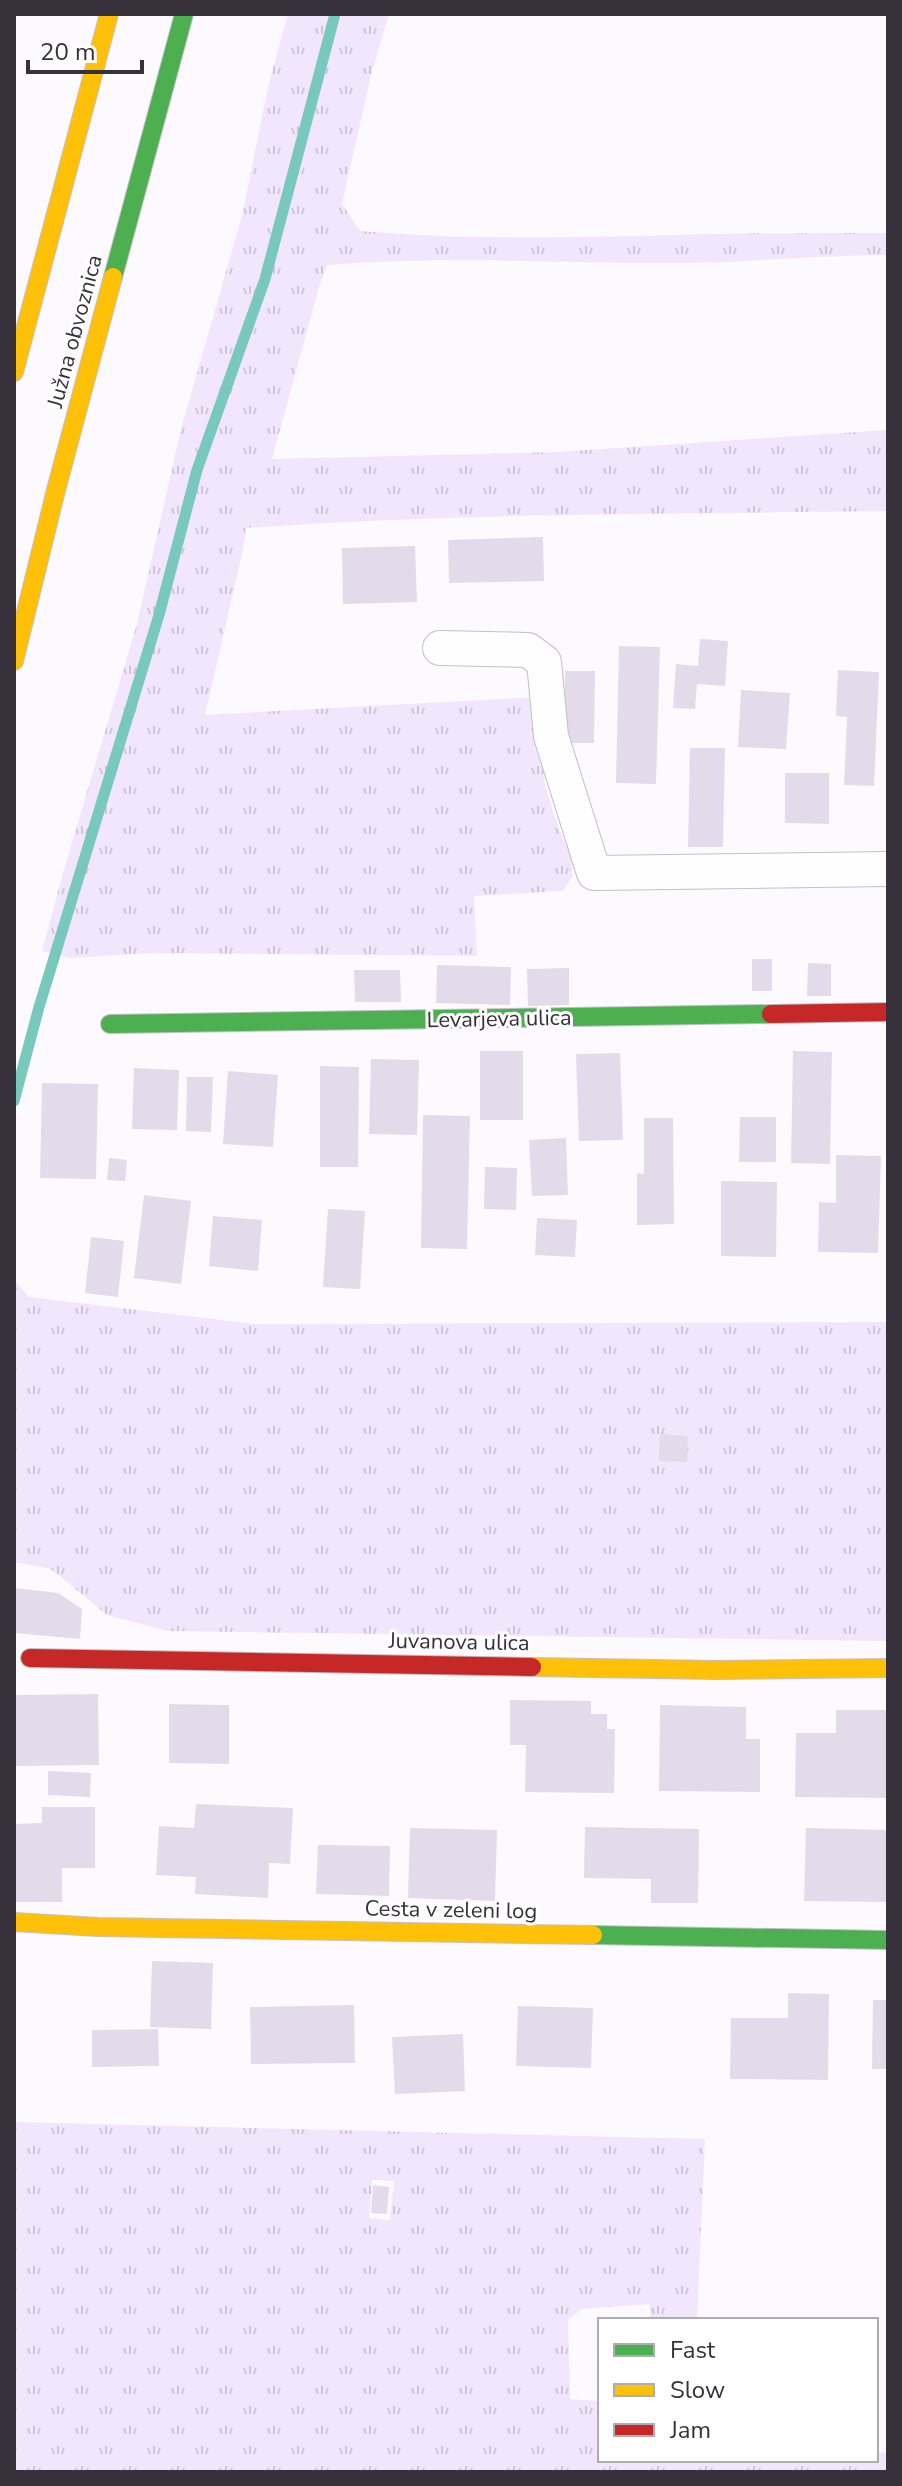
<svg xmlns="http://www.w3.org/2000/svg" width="902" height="2486" viewBox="0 0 902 2486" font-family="'Nunito Sans',sans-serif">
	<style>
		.grass { fill: url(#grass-tufts); fill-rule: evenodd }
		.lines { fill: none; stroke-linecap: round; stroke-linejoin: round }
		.stream { stroke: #78c8be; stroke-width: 11 }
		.building { fill: #e3dbea }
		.street-casing { stroke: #c3c0c6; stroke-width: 36 }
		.fast-casing { stroke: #c3c0c6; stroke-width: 20 }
		.slow-casing { stroke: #c3c0c6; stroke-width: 20 }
		.jam-casing { stroke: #c3c0c6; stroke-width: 20 }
		.street { stroke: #fffeff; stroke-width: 34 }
		.fast { stroke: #4caf50; stroke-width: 18 }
		.slow { stroke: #ffc107; stroke-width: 18 }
		.jam { stroke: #c62828; stroke-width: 18 }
		.labels { text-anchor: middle; stroke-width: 6; stroke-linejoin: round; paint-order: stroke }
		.street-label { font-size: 22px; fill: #36313b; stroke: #fff }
	</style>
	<defs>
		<pattern id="grass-tufts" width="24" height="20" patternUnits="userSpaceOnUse" patternTransform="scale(2)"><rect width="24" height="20" fill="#f2e6fd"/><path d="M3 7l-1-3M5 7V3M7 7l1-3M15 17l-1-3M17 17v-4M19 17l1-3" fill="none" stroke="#d0c6da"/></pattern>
	</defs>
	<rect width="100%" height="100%" fill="#fcfafe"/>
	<g class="grass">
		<path d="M 288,14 L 389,14 L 371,75 L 342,204 L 360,231 C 477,241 594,237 712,234 C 771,233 829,233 888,233 L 888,255 C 821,255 754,262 687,263 C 567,264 447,255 327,265 L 319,287 L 272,459 L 556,452 L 888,430 L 888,511 C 674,514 459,513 246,528 L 243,550 L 205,715 L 540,697 L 545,787 L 563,840 L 572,853 L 572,877 L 563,891 L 474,896 L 477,956 L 151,953 L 70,958 L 42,951 L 63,873 L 137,624 L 181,429 L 242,216 L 268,87 Z"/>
		<path d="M 14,1280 L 29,1297 L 255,1324 L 888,1322 L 888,1641 L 168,1631 L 107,1615 L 51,1569 L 14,1562 Z"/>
		<path d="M 14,2122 L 705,2139 L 697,2320 L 650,2320 L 650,2304 L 582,2309 L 568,2320 L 570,2399 L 600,2401 L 600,2460 L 876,2460 L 876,2453 L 888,2452 L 888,2472 L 14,2472 ZM 372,2180 L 394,2181 L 390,2220 L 369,2218 Z"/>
	</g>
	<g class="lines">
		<path class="stream" d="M 14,1101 L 39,1007 L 159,615 L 197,470 L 265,279 L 335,14"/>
	</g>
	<g class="building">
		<path d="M 543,537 L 544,581 L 449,583 L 448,540 Z"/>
		<path d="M 415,546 L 417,602 L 343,604 L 342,548 Z"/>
		<path d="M 700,639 L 728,641 L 725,686 L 697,684 L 695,709 L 673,708 L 676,664 L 698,666 Z"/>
		<path d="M 619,646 L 660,647 L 656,784 L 616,783 Z"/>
		<path d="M 838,670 L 879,672 L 874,786 L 844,785 L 847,717 L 836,716 Z"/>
		<path d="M 565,671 L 595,671 L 594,743 L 564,743 Z"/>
		<path d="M 741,690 L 790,693 L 786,749 L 738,747 Z"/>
		<path d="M 690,748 L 725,748 L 723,847 L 688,847 Z"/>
		<path d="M 785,773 L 829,773 L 829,824 L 785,823 Z"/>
		<rect x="752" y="959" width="20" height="32"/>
		<path d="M 808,963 L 831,964 L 831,996 L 807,996 Z"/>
		<path d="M 437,965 L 511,967 L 510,1005 L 436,1003 Z"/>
		<path d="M 569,968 L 569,1005 L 528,1006 L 527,969 Z"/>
		<path d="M 354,970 L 400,970 L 401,1002 L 355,1002 Z"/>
		<rect x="480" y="1051" width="43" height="69"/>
		<path d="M 793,1051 L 832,1052 L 830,1164 L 791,1163 Z"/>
		<path d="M 620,1053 L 623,1140 L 579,1141 L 576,1054 Z"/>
		<path d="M 371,1059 L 419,1060 L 417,1135 L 369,1134 Z"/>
		<path d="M 320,1066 L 359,1067 L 358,1167 L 320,1167 Z"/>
		<path d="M 134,1068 L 179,1070 L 177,1130 L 132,1129 Z"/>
		<path d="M 228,1071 L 278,1075 L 273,1147 L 223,1144 Z"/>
		<path d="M 187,1077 L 213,1077 L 211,1132 L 186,1131 Z"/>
		<path d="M 42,1083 L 98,1084 L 96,1179 L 40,1178 Z"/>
		<path d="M 423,1115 L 470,1116 L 467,1249 L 421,1248 Z"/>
		<path d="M 740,1117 L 776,1117 L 776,1162 L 739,1162 Z"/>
		<path d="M 644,1118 L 673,1118 L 674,1224 L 637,1225 L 637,1173 L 644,1174 Z"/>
		<path d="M 566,1138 L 568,1195 L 532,1196 L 529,1140 Z"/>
		<path d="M 836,1155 L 881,1156 L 878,1253 L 818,1252 L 819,1202 L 836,1203 Z"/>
		<path d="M 109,1158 L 127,1160 L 125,1181 L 107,1180 Z"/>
		<path d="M 485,1167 L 517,1168 L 516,1210 L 484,1209 Z"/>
		<path d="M 721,1181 L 777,1182 L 776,1257 L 721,1256 Z"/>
		<path d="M 144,1195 L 191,1201 L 181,1284 L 134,1278 Z"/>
		<path d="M 328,1209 L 365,1211 L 360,1289 L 323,1287 Z"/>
		<path d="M 213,1216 L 262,1220 L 258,1271 L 209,1266 Z"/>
		<path d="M 537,1218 L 577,1220 L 575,1257 L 535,1255 Z"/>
		<path d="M 91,1237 L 124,1241 L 118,1297 L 85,1293 Z"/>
		<path d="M 660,1434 L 688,1436 L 687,1462 L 659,1461 Z"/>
		<path d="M 14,1588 L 58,1593 L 82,1609 L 80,1639 L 14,1633 Z"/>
		<path d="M 98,1694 L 99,1765 L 14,1766 L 14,1695 Z"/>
		<path d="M 510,1700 L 591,1701 L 591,1714 L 607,1714 L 607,1729 L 615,1729 L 614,1793 L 525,1792 L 526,1745 L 510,1745 Z"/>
		<path d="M 169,1704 L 229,1705 L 229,1764 L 169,1763 Z"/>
		<path d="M 660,1705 L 746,1707 L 746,1739 L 760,1739 L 760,1792 L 659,1791 Z"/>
		<path d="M 836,1710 L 888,1710 L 888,1798 L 795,1797 L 796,1733 L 836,1733 Z"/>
		<path d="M 48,1771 L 91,1773 L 90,1797 L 48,1795 Z"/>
		<path d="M 196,1804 L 293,1808 L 290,1864 L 269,1863 L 268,1898 L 195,1894 L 196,1877 L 156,1875 L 159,1826 L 194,1828 Z"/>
		<path d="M 42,1807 L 95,1807 L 95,1868 L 62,1868 L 62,1902 L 14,1902 L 14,1824 L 42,1823 Z"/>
		<path d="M 585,1827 L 699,1829 L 698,1903 L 651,1903 L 651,1879 L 584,1878 Z"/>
		<path d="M 410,1828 L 497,1830 L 495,1901 L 408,1898 Z"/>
		<path d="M 806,1828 L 888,1830 L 888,1902 L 804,1901 Z"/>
		<path d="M 318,1845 L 390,1846 L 389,1896 L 316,1894 Z"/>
		<path d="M 152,1961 L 213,1963 L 211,2029 L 150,2027 Z"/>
		<path d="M 788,1993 L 829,1994 L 828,2080 L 730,2079 L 731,2018 L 788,2018 Z"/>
		<path d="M 873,2000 L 888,2000 L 888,2069 L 872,2069 Z"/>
		<path d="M 354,2005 L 355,2063 L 251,2064 L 250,2007 Z"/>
		<path d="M 518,2006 L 593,2008 L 591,2068 L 516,2066 Z"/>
		<path d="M 158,2029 L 159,2066 L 92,2067 L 92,2030 Z"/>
		<path d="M 463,2034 L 465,2091 L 395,2094 L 392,2037 Z"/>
		<path d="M 373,2185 L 389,2187 L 387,2214 L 371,2213 Z"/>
	</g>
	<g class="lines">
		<defs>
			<path id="street" d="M 440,648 L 528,650 L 544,662 L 551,736 L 594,873 L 888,869"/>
			<g id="fast">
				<path d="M 113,277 L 184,14"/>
				<path d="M 110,1024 L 771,1014"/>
				<path d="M 593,1935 L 888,1940"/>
			</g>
			<g id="slow">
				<path d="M 14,372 L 109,14"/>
				<path d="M 14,661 L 56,490 L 113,277"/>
				<path d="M 532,1667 L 715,1670 L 888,1668"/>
				<path d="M 14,1922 L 98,1927 L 593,1935"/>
			</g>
			<g id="jam">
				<path d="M 771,1014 L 888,1012"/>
				<path d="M 30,1658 L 532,1667"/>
			</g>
		</defs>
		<use href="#street" class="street-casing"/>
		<use href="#fast" class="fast-casing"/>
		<use href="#slow" class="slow-casing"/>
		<use href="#jam" class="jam-casing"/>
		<use href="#street" class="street"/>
		<use href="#fast" class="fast"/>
		<use href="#slow" class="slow"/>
		<use href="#jam" class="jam"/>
	</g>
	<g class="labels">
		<g class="street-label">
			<text transform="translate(74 331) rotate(-75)" y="8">Južna obvoznica</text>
			<text transform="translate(499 1018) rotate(-1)" y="8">Levarjeva ulica</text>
			<text transform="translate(459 1641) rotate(1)" y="8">Juvanova ulica</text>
			<text transform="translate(451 1909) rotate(1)" y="8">Cesta v zeleni log</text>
		</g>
	</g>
	<rect width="902" height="2486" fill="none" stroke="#36313b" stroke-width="32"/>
	<rect x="598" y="2318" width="280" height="144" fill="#ffffff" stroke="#afadb1" stroke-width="2"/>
	<rect x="614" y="2344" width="40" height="12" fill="#4caf50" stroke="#afadb1" stroke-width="2"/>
	<text x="670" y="2358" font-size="24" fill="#36313b">Fast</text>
	<rect x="614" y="2384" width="40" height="12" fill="#ffc107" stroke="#afadb1" stroke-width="2"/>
	<text x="670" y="2398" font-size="24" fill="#36313b">Slow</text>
	<rect x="614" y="2424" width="40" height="12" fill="#c62828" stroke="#afadb1" stroke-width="2"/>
	<text x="670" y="2438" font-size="24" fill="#36313b">Jam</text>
	<path d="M28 60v12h114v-12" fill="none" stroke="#36313b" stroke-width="4"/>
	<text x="40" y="60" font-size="24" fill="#36313b" stroke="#ffffff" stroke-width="6" paint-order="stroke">20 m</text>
</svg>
